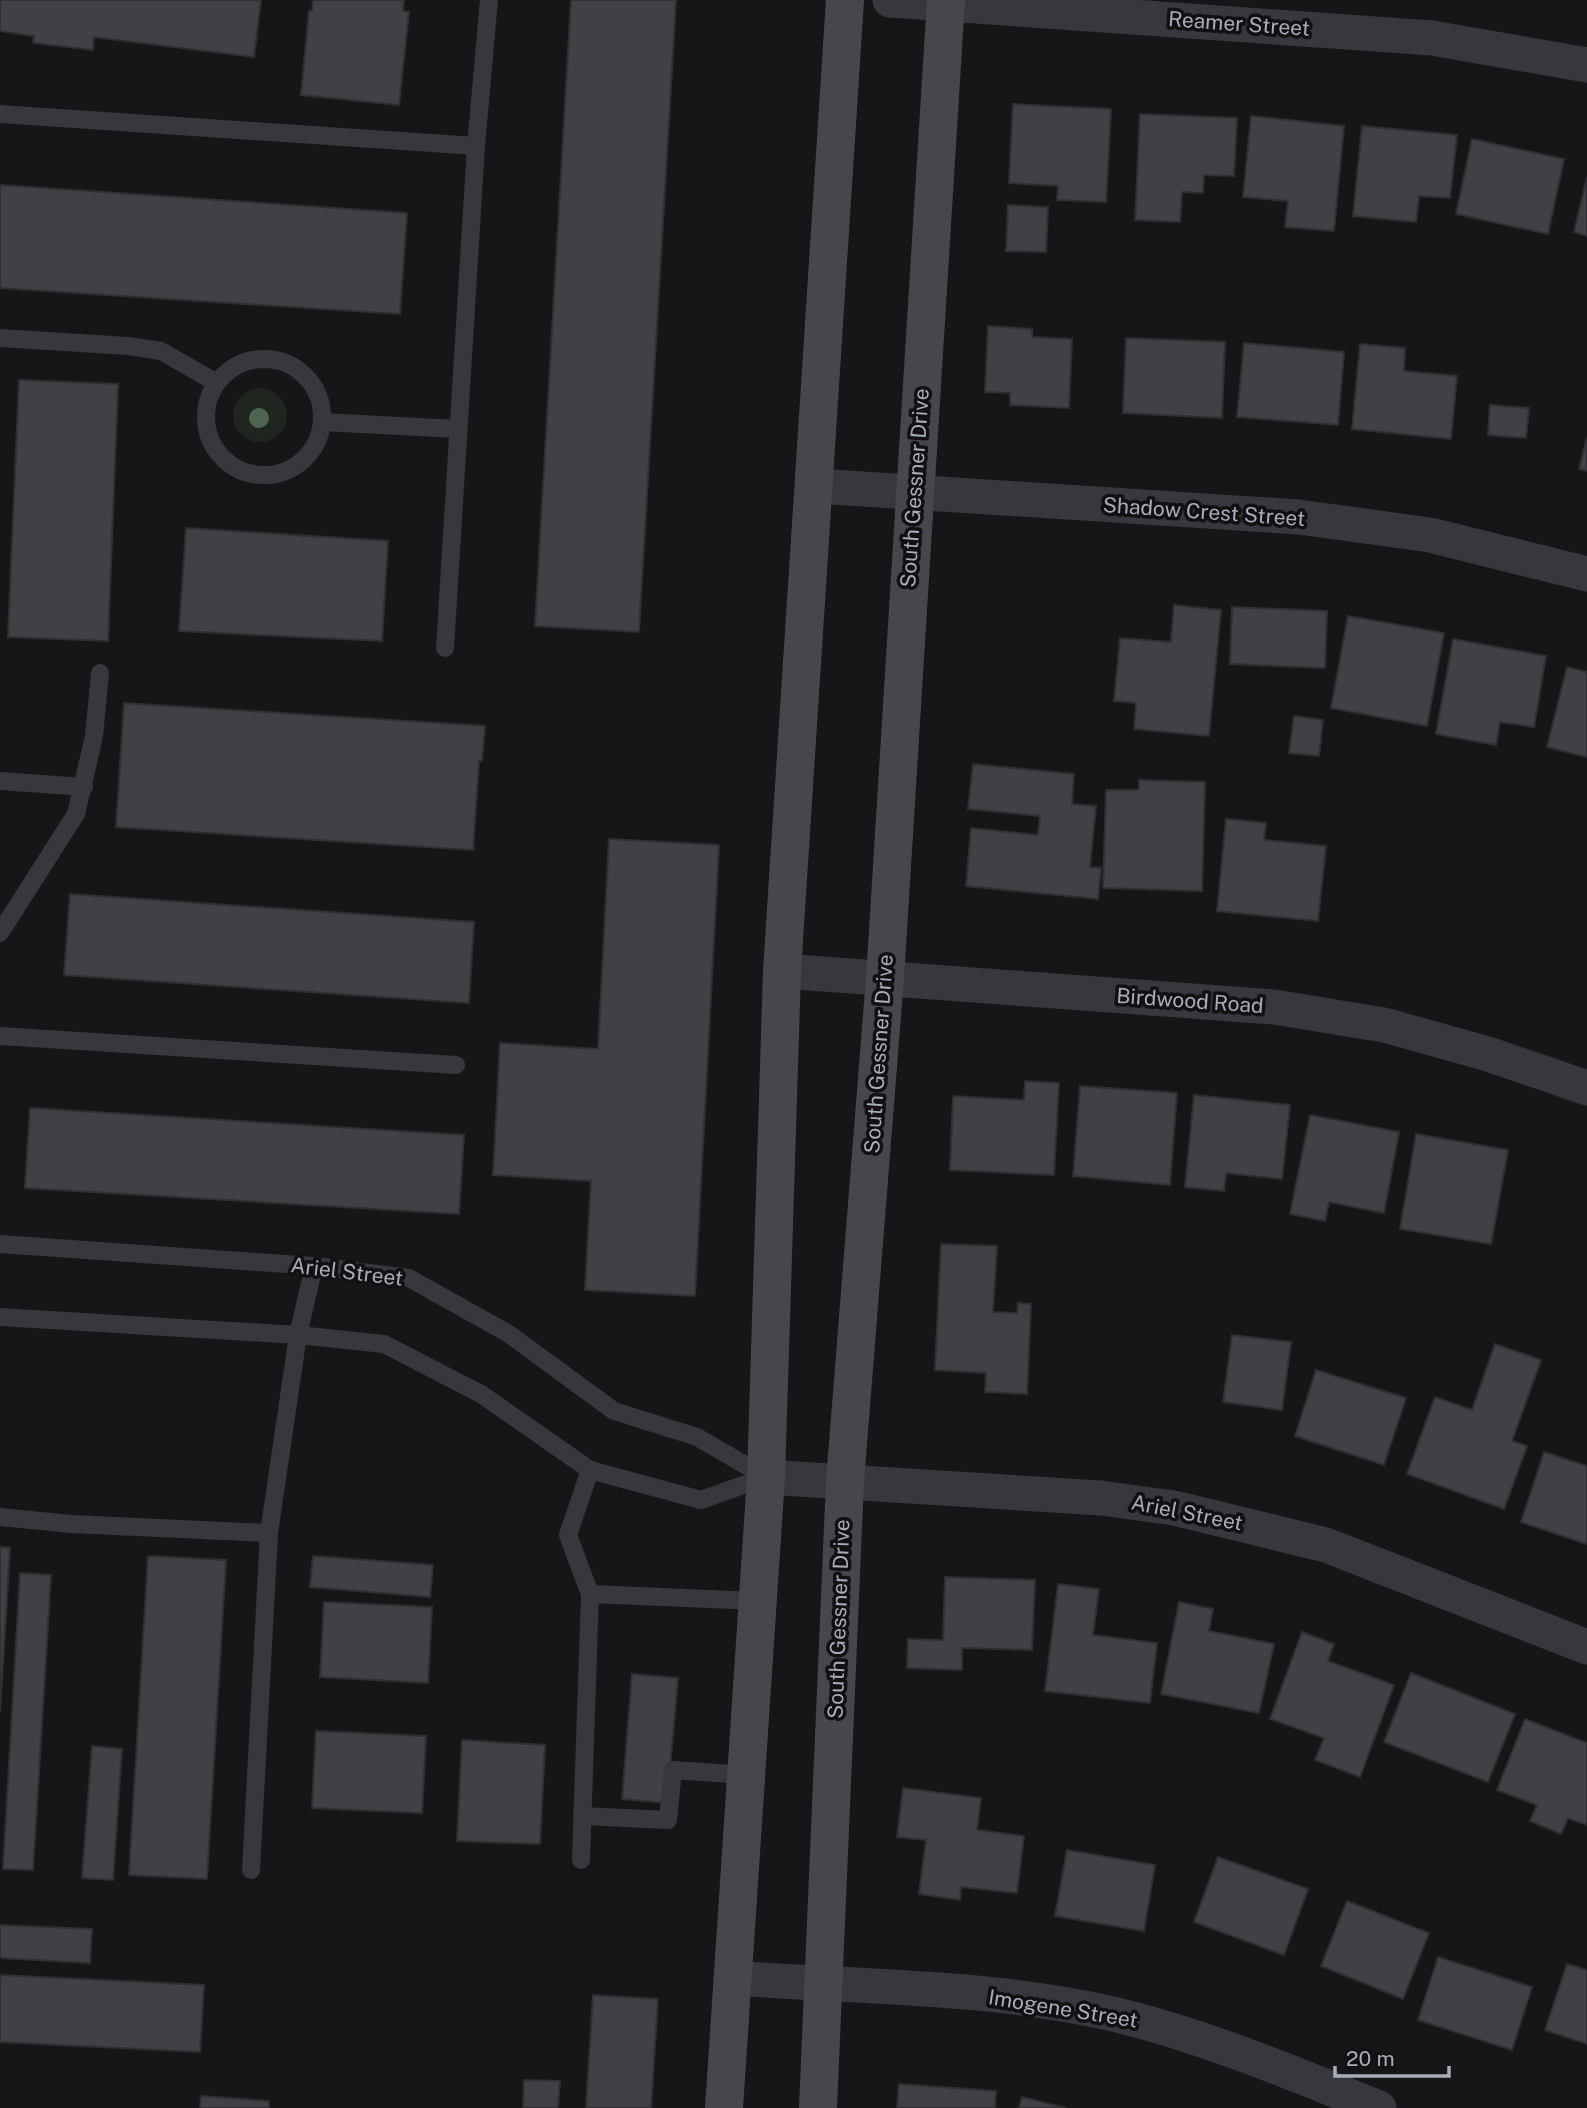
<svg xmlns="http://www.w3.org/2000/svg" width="1587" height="2108" viewBox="0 0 1587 2108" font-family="'Public Sans',sans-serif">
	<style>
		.green { fill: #1e261f }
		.building { fill: #404145; stroke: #303034; stroke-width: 2 }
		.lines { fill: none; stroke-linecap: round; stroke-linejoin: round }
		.service { stroke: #37383d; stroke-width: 18 }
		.minor { stroke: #37383d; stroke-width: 35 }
		.secondary { stroke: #45474d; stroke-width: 38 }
		.tree { fill: #506452 }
		.labels { text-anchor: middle; stroke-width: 7; stroke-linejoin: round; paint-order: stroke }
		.street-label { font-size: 21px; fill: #a8adb8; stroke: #111113 }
	</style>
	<rect width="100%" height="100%" fill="#161618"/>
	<circle class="green" cx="260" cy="415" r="27"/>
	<g class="building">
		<path d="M 0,0 L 261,0 L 254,57 L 94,37 L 93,50 L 33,43 L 34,36 L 0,31 Z"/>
		<path d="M 313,0 L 404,0 L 403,11 L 409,12 L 399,105 L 301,95 L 309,11 L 312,11 Z"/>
		<path d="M 571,0 L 676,0 L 639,632 L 535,626 Z"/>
		<path d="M 1013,104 L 1111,109 L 1106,202 L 1057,200 L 1058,186 L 1009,183 Z"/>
		<path d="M 1140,114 L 1237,118 L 1234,176 L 1204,175 L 1203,193 L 1182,192 L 1180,222 L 1135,220 Z"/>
		<path d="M 1251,116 L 1344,126 L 1334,231 L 1285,227 L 1288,201 L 1243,197 Z"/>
		<path d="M 1362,126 L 1457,135 L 1450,198 L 1419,196 L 1416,222 L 1353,216 Z"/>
		<path d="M 1472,139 L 1564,159 L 1548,234 L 1456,214 Z"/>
		<path d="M 1587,177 L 1587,236 L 1574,232 Z"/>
		<path d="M 0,185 L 407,213 L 400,314 L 0,288 Z"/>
		<path d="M 1008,205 L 1048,207 L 1046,252 L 1006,251 Z"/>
		<path d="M 988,326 L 1032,329 L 1032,337 L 1072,339 L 1069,408 L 1010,405 L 1010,393 L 985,392 Z"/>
		<path d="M 1126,338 L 1225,342 L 1222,418 L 1123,413 Z"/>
		<path d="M 1244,343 L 1344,352 L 1338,425 L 1237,417 Z"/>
		<path d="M 1360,344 L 1405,348 L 1404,371 L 1457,376 L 1451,439 L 1352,429 Z"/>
		<path d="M 19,380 L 118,384 L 108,641 L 8,637 Z"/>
		<path d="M 1490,405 L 1529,408 L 1526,438 L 1488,435 Z"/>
		<path d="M 1587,437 L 1587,471 L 1579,469 Z"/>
		<path d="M 186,528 L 388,541 L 382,641 L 179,631 Z"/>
		<path d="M 1174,605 L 1221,610 L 1209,736 L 1134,729 L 1136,703 L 1114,701 L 1120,638 L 1171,642 Z"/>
		<path d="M 1232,607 L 1327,611 L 1325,668 L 1230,664 Z"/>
		<path d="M 1348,616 L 1444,633 L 1427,726 L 1331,708 Z"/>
		<path d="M 1453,639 L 1546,656 L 1534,727 L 1500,722 L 1496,745 L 1436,734 Z"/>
		<path d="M 1567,667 L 1587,672 L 1587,757 L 1547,747 Z"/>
		<path d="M 124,703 L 485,726 L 482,761 L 479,761 L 473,850 L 116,827 Z"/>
		<path d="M 1294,716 L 1323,720 L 1319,756 L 1289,753 Z"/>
		<path d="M 973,764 L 1074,774 L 1072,804 L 1096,806 L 1090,867 L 1101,868 L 1098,899 L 966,886 L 971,828 L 1038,835 L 1040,816 L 968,809 Z"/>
		<path d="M 1139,780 L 1205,782 L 1202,891 L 1103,888 L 1106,790 L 1139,790 Z"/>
		<path d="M 1226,819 L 1266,823 L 1264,840 L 1326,846 L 1318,921 L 1217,911 Z"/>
		<path d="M 609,839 L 719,845 L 695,1296 L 585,1290 L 591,1181 L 493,1175 L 500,1043 L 598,1049 Z"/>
		<path d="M 70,894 L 474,922 L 469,1003 L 64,975 Z"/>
		<path d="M 1025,1081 L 1059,1083 L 1054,1175 L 950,1170 L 953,1096 L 1024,1100 Z"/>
		<path d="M 1080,1086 L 1177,1093 L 1170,1185 L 1073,1176 Z"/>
		<path d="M 1194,1095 L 1290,1105 L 1282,1179 L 1226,1173 L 1224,1191 L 1185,1187 Z"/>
		<path d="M 30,1108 L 464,1135 L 459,1214 L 25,1188 Z"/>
		<path d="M 1310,1115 L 1399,1132 L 1384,1213 L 1329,1202 L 1325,1221 L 1290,1214 Z"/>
		<path d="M 1416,1134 L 1508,1150 L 1491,1244 L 1400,1229 Z"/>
		<path d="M 941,1244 L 997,1246 L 993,1312 L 1017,1313 L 1018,1303 L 1031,1304 L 1027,1394 L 985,1392 L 986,1373 L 935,1370 Z"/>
		<path d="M 1232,1335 L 1291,1342 L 1282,1410 L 1223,1402 Z"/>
		<path d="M 1495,1344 L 1541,1360 L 1512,1441 L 1527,1446 L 1504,1509 L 1407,1474 L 1435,1397 L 1472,1410 Z"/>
		<path d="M 1316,1370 L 1406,1398 L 1384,1465 L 1295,1436 Z"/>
		<path d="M 1544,1452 L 1587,1466 L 1587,1544 L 1521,1522 Z"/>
		<path d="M 0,1547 L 10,1548 L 0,1712 Z"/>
		<path d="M 148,1556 L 226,1560 L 207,1879 L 129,1875 Z"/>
		<path d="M 313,1556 L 433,1565 L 430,1597 L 310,1587 Z"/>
		<path d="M 20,1573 L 51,1575 L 33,1870 L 3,1869 Z"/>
		<path d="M 945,1577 L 1035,1580 L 1032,1650 L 962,1648 L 962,1670 L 907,1668 L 908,1639 L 943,1640 Z"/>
		<path d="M 1058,1584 L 1099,1589 L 1093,1635 L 1157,1643 L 1150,1703 L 1045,1691 Z"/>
		<path d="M 324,1602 L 432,1607 L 428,1683 L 320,1677 Z"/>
		<path d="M 1179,1602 L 1213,1609 L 1209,1631 L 1274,1644 L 1259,1713 L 1161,1694 Z"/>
		<path d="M 1302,1632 L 1334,1644 L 1328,1661 L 1394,1685 L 1360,1777 L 1315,1760 L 1324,1738 L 1270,1719 Z"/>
		<path d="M 1411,1673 L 1515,1714 L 1488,1782 L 1384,1742 Z"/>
		<path d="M 632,1674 L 678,1678 L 667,1803 L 622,1799 Z"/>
		<path d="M 1525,1719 L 1587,1743 L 1587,1825 L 1568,1818 L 1561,1834 L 1530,1821 L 1537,1805 L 1497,1790 Z"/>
		<path d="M 316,1731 L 426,1736 L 422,1813 L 312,1808 Z"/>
		<path d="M 462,1740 L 545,1745 L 540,1844 L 457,1841 Z"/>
		<path d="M 92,1746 L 122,1749 L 113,1880 L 82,1878 Z"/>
		<path d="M 903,1788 L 981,1798 L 977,1830 L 1024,1836 L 1017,1893 L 961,1887 L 960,1900 L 919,1894 L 926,1840 L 897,1837 Z"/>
		<path d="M 1067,1850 L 1155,1865 L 1144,1931 L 1055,1916 Z"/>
		<path d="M 1218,1857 L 1308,1889 L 1284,1955 L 1194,1922 Z"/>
		<path d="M 1347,1901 L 1429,1933 L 1403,1999 L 1321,1966 Z"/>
		<path d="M 0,1925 L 92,1929 L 90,1963 L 0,1958 Z"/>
		<path d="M 1438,1957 L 1532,1987 L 1512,2050 L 1418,2020 Z"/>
		<path d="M 1567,1964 L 1587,1970 L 1587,2044 L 1545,2030 Z"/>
		<path d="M 0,1975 L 204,1985 L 200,2052 L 0,2042 Z"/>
		<path d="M 593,1995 L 658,1999 L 651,2108 L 586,2108 Z"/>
		<path d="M 524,2080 L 560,2081 L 558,2108 L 523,2108 Z"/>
		<path d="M 899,2084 L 996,2091 L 995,2108 L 897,2108 Z"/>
		<path d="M 201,2096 L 269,2101 L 269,2108 L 200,2108 Z"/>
		<path d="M 1022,2097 L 1066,2108 L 1019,2108 Z"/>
	</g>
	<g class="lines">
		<g class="service">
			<path d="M 0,114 L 476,146"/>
			<path d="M 0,338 L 128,346 L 161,351 L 217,383"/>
			<circle cx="264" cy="417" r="58"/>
			<path d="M 322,422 L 457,429"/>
			<path d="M 445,648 L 476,146 L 489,0"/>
			<path d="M 0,781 L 84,787"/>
			<path d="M 0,933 L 76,814 L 94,736 L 100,673"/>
			<path d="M 0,1036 L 456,1065"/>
			<path d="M 0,1244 L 314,1266 L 409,1278 L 509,1334 L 614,1411 L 697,1437 L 766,1477"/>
			<path d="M 0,1317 L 298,1335 L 384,1344 L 481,1394 L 590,1470 L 701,1500 L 766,1477"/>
			<path d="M 590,1470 L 568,1535 L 590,1594"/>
			<path d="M 0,1517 L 72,1524 L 269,1533"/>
			<path d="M 582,1816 L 668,1820 L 673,1770 L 746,1775"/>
			<path d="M 581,1860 L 590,1594 L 757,1601"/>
			<path d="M 251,1870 L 269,1533 L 298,1335 L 314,1266"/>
		</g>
		<g class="minor">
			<path d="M 890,0 L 1432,38 L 1587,65"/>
			<path d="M 816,486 L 1299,517 L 1430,535 L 1587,574"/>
			<path d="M 782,971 L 1274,1007 L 1384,1025 L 1488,1054 L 1587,1088"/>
			<path d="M 766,1477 L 1101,1498 L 1174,1508 L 1326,1545 L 1587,1647"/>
			<path d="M 732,1978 C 855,1987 994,1986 1113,2014 C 1205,2036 1292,2073 1379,2108"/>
		</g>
		<g class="secondary">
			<path d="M 724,2108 L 766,1477 L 782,971 L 845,0"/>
			<path d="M 818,2108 L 845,1481 L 885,978 L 946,0"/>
		</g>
	</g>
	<circle class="tree" cx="259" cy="418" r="10"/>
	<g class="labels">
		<g class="street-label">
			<text transform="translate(1239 24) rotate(4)" y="7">Reamer Street</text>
			<text transform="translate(915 488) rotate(-86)" y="7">South Gessner Drive</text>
			<text transform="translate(1204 512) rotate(4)" y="7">Shadow Crest Street</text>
			<text transform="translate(1190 1001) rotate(4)" y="7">Birdwood Road</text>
			<text transform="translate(879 1054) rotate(-86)" y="7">South Gessner Drive</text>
			<text transform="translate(347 1272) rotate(7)" y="7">Ariel Street</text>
			<text transform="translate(1187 1513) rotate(11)" y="7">Ariel Street</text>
			<text transform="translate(839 1619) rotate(-88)" y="7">South Gessner Drive</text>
			<text transform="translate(1063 2009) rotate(9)" y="7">Imogene Street</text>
		</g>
	</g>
	<path d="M1335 2066v10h114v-10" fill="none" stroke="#a8adb8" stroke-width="3.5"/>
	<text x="1346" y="2066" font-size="21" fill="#a8adb8" stroke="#111113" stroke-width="5" paint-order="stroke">20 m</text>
</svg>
